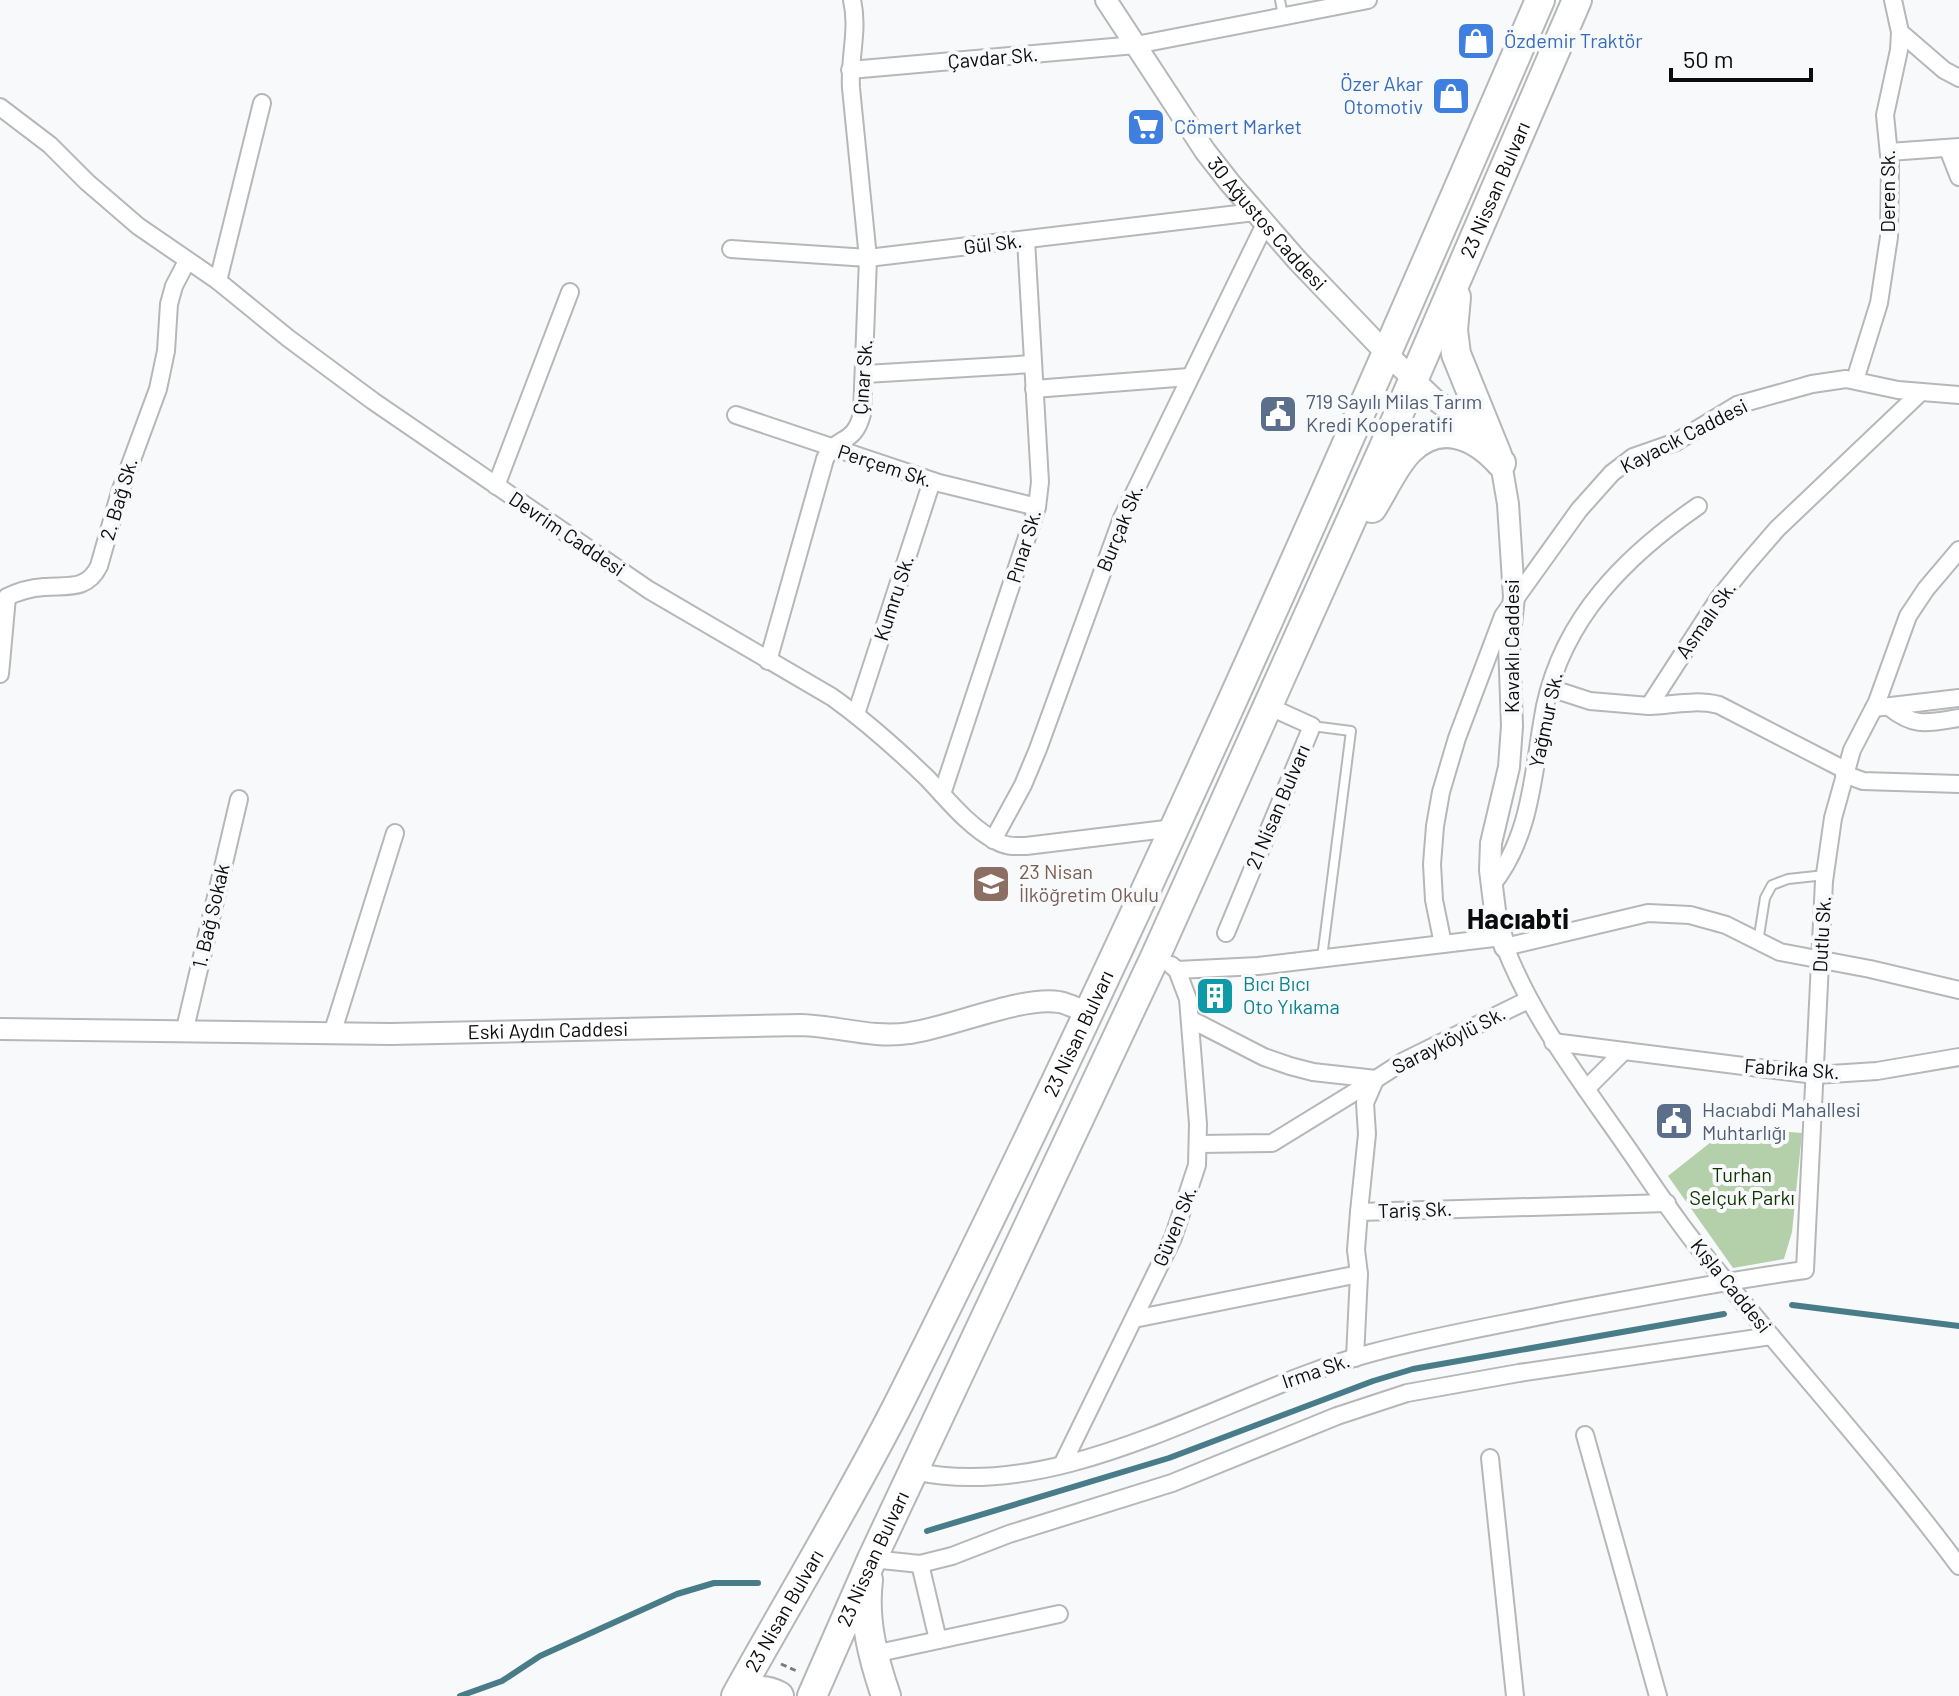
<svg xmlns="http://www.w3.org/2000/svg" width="1959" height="1696" viewBox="0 0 1959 1696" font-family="Barlow,sans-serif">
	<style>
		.green { fill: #b3d0aa }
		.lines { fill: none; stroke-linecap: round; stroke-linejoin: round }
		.stream { stroke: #477c88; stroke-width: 6 }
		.service-casing { stroke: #b6b7b9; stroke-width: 12 }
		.minor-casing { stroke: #b6b7b9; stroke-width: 20 }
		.tertiary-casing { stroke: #b6b7b9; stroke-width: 24 }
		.trunk-casing { stroke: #b6b7b9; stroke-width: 32 }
		.path { stroke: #7a7a7b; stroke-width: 3; stroke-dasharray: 6 4; stroke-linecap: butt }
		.service { stroke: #fff; stroke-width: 8 }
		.minor { stroke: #fff; stroke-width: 16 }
		.tertiary { stroke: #fff; stroke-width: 20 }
		.trunk { stroke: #fff; stroke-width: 28 }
		.labels { text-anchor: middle; stroke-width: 8; stroke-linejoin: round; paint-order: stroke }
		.shop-label { font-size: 20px; fill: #366cbe; stroke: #f8f9fa; text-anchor: start }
		.street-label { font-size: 20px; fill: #0c0c0d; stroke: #f8f9fa }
		.service-label { font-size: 20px; fill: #4e5e75; stroke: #f8f9fa; text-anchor: start }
		.education-label { font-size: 20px; fill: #785e54; stroke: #f8f9fa; text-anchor: start }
		.culture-label { font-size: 20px; fill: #0d838f; stroke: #f8f9fa; text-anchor: start }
		.park-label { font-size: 20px; fill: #103300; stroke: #f8f9fa }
		.district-label { font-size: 28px; font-weight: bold; fill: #0c0c0d; stroke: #f8f9fa }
	</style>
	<rect width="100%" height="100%" fill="#f8f9fa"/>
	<path class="green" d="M 1730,1127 L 1802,1133 L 1792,1232 L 1784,1259 L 1733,1268 L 1668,1176 Z"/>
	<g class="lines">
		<g class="stream">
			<path d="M 1792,1305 L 1959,1326"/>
			<path d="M 927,1531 L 1169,1458 L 1373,1381 L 1413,1369 L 1724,1314"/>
			<path d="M 460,1696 L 502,1681 L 540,1656 L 677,1594 L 714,1583 L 758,1583"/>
		</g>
		<defs>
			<g id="service">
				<path d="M 1280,0 L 1283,16"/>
				<path d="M 1312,726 L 1351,731 L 1322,958"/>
				<path d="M 1758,942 L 1765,898 L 1772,885 L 1788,879 L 1825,875"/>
			</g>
			<g id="minor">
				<path d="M 1900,32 L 1944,70 L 1959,78"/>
				<path d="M 850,70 L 1136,45 L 1368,0"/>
				<path d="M 0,107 L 50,145 L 87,182 L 138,226 L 218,281 L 288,338 L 373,401 L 649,590 L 832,697 C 867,722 897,749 927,778 C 948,800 969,827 996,841 C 1006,847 1015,846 1026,846 L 1174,828"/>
				<path d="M 1948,149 L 1959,177"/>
				<path d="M 1889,152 L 1959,147"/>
				<path d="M 731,249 L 868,258 L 1255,212"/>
				<path d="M 218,281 L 262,103"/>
				<path d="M 865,374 L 1033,364"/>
				<path d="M 1855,380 L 1879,303 L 1889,237 L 1890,165 L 1885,115 L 1899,50 L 1900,32 L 1893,0"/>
				<path d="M 1034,389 L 1189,377"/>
				<path d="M 736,415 L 939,483 L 1037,507"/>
				<path d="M 496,486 L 570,292"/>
				<path d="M 768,661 L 825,459 C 836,435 854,446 862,414 L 868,258 L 851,88 C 849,57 859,30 852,0"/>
				<path d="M 0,674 L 7,597 C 19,591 31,588 44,587 C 67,585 87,591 99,566 L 120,492 L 158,389 L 166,351 L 169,304 L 174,286 L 187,261"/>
				<path d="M 1550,688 L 1590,701 L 1649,706"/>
				<path d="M 1889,707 C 1915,728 1928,723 1959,718"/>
				<path d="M 1874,708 L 1959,698"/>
				<path d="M 856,714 L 932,481"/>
				<path d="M 1845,770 L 1719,705 C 1695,699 1673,705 1649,706 L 1719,598 L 1745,566 L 1777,529 L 1921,392"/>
				<path d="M 1844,774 L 1863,781 L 1959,784"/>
				<path d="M 942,794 L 1037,507 L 1040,482 L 1026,240"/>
				<path d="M 993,840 L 1023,785 L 1038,749 L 1122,518 L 1265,224"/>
				<path d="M 1491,886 C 1533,835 1533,768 1545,706 C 1564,617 1626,556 1698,506"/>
				<path d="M 1226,933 L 1312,726 L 1268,706"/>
				<path d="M 1443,944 L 1434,900 L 1432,864 L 1435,826 L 1441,792 L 1457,738 L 1503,616 L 1579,510 L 1612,473 L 1633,457 L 1676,442 L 1737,405 L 1812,384 L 1846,379 L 1898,390 L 1959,395"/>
				<path d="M 1171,965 L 1177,970 L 1258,966 L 1502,937"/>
				<path d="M 1959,990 L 1870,969 L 1780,952 L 1726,925 L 1690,915 L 1648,913 L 1505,947 C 1532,1016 1575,1073 1617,1133 C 1644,1171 1669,1211 1698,1247 C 1784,1355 1877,1456 1959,1566"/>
				<path d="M 1190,1019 L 1264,1057 L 1290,1066 L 1313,1072 L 1376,1079 L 1404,1061 L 1528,1000"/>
				<path d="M 184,1033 L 239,799"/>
				<path d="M 332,1034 L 395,833"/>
				<path d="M 1553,1042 L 1815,1075 L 1877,1071 L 1959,1057"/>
				<path d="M 1586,1089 L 1624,1051"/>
				<path d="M 1199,1144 L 1272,1143 L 1376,1079"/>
				<path d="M 1359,1212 L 1367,1134 L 1365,1103 L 1375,1080"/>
				<path d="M 1134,1319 L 1359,1274 L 1356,1250 L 1359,1212 L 1667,1203"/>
				<path d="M 1355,1358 L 1359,1274"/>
				<path d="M 1585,1435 L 1658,1696"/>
				<path d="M 1490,1458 L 1515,1696"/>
				<path d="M 1063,1463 L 1173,1238 L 1197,1165 L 1198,1124 L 1188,999 L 1177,970"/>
				<path d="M 914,1471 C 1063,1505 1231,1390 1371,1353 C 1434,1336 1498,1325 1561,1312 C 1642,1297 1723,1281 1805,1270 L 1824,881 L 1833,818 L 1852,750 L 1877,702 L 1908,616 L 1926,589 L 1959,550"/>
				<path d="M 872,1559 L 920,1564 L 952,1556 L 1009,1534 L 1172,1483 L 1337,1416 L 1407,1393 L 1519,1373 L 1771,1336"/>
				<path d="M 920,1564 L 938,1640"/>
				<path d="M 874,1654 L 1059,1614"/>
			</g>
			<g id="tertiary">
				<path id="s1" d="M 1106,0 L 1205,151 L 1230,183 L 1297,260 L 1387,354 L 1434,399 L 1477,431 L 1495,452 L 1501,463 L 1508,504 L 1514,597 L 1509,643 L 1512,726 L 1509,767 L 1491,843 L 1490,870 L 1496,919 L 1505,947"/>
				<path id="s2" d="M 0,1029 L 391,1034 L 801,1025 C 837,1026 874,1039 910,1033 C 952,1027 1021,996 1059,1002 C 1069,1004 1079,1009 1088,1013"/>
			</g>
			<g id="trunk">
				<path d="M 1456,297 L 1453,330 L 1456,354 L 1497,455"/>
				<path d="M 1372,508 C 1384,489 1394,465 1409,450 C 1440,419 1476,435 1501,463"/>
				<path d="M 868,1580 C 863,1620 873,1658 886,1696"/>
				<path id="s3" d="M 736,1696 C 791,1597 850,1500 901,1399 C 1131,941 1337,471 1540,0"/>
				<path d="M 740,1696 C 754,1689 766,1689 779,1696"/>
				<path id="s4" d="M 812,1696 L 872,1559 L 1156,955 L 1393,427 L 1577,0"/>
			</g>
		</defs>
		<use href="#service" class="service-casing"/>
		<use href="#minor" class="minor-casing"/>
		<use href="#tertiary" class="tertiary-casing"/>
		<use href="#trunk" class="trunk-casing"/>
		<path class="path" d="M 781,1664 L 799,1672"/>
		<use href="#service" class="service"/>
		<use href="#minor" class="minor"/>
		<use href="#tertiary" class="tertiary"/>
		<use href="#trunk" class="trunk"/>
	</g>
	<defs>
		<symbol id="shop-square" viewBox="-11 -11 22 22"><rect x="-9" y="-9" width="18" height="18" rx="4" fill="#3f7fe0" stroke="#f8f9fa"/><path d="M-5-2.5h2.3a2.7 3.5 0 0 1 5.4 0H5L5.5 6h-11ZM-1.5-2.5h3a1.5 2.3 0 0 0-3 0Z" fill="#fff"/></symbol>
		<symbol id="supermarket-square" viewBox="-11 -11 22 22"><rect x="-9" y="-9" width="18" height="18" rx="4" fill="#3f7fe0" stroke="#f8f9fa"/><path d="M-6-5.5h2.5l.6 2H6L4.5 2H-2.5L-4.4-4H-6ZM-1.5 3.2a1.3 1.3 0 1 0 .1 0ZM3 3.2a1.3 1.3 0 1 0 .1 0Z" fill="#fff"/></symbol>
		<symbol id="civic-square" viewBox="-11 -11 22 22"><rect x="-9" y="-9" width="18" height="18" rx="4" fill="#5c6f8a" stroke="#f8f9fa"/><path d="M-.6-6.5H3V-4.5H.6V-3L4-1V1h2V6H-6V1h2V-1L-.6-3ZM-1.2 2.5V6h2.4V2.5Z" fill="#fff"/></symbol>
		<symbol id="school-square" viewBox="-11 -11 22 22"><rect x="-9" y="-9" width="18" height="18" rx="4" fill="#8d6e63" stroke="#f8f9fa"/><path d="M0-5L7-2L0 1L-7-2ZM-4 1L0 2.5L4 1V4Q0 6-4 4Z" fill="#fff"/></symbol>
		<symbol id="building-square" viewBox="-11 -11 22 22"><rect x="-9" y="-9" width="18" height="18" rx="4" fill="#0f9aa8" stroke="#f8f9fa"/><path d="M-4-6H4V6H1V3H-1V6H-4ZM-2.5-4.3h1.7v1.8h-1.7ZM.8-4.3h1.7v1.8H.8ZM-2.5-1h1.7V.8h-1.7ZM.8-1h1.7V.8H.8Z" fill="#fff"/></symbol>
	</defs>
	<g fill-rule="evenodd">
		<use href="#shop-square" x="1454" y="19" width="44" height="44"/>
		<use href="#shop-square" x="1429" y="74" width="44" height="44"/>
		<use href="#supermarket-square" x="1124" y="105" width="44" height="44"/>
		<use href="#civic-square" x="1256" y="392" width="44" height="44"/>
		<use href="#school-square" x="969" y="862" width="44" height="44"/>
		<use href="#building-square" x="1193" y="974" width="44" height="44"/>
		<use href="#civic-square" x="1652" y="1099" width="44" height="44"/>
	</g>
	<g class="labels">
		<g class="shop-label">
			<text x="1504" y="48">Özdemir Traktör</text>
			<text x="1423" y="91" text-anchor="end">Özer Akar<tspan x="1423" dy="23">Otomotiv</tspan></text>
			<text x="1174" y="134">Cömert Market</text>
		</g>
		<g class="street-label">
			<text transform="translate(993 58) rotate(-5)" y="7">Çavdar Sk.</text>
			<text dy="7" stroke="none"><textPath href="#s4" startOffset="1654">23 Nissan Bulvarı</textPath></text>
			<text transform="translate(1888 191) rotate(-90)" y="7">Deren Sk.</text>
			<text dy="7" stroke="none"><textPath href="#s1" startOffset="276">30 Ağustos Caddesi</textPath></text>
			<text transform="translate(993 244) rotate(-7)" y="7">Gül Sk.</text>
			<text transform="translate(863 377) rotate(-86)" y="7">Çınar Sk.</text>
			<text transform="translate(1684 436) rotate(-27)" y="7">Kayacık Caddesi</text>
			<text transform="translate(885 466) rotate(18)" y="7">Perçem Sk.</text>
			<text transform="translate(119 499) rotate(-73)" y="7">2. Bağ Sk.</text>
			<text transform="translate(1120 528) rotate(-68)" y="7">Burçak Sk.</text>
			<text transform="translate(567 534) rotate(34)" y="7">Devrim Caddesi</text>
			<text transform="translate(1024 546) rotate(-73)" y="7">Pınar Sk.</text>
			<text transform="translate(894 598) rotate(-72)" y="7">Kumru Sk.</text>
			<text transform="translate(1706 620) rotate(-55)" y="7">Asmalı Sk.</text>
			<text transform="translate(1512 646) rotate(-90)" y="7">Kavaklı Caddesi</text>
			<text transform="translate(1546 720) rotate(-78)" y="7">Yağmur Sk.</text>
			<text transform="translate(1278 807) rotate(-67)" y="7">21 Nisan Bulvarı</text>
			<text transform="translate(211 916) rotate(-77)" y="7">1. Bağ Sokak</text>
			<text transform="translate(1822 934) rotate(-87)" y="7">Dutlu Sk.</text>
			<text dy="7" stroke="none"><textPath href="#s2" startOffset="548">Eski Aydın Caddesi</textPath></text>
			<text dy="7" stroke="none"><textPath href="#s3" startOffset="746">23 Nisan Bulvarı</textPath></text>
			<text transform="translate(1449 1040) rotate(-27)" y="7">Sarayköylü Sk.</text>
			<text transform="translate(1792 1069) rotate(4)" y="7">Fabrika Sk.</text>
			<text transform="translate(1415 1210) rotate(-2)" y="7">Tariş Sk.</text>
			<text transform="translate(1175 1226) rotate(-68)" y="7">Güven Sk.</text>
			<text transform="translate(1731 1286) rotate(51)" y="7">Kışla Caddesi</text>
			<text transform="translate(1316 1371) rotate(-19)" y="7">Irma Sk.</text>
			<text dy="7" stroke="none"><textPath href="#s4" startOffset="150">23 Nissan Bulvarı</textPath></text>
			<text dy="7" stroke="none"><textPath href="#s3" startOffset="98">23 Nisan Bulvarı</textPath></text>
		</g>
		<g class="service-label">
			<text x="1306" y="409">719 Sayılı Milas Tarım<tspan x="1306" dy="23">Kredi Kooperatifi</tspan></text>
			<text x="1702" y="1117">Hacıabdi Mahallesi<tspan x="1702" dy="23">Muhtarlığı</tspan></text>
		</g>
		<g class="education-label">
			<text x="1019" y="879">23 Nisan<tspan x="1019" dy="23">İlköğretim Okulu</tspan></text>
		</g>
		<g class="culture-label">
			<text x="1243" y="991">Bıcı Bıcı<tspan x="1243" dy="23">Oto Yıkama</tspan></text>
		</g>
		<g class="park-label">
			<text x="1742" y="1182">Turhan<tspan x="1742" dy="23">Selçuk Parkı</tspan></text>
		</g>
		<g class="district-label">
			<text x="1518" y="929">Hacıabti</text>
		</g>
	</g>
	<path d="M1671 68v12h140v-12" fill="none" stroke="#0c0c0d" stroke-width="4"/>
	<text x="1683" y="68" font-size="24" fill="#0c0c0d" stroke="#f8f9fa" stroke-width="6" paint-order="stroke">50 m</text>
</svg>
